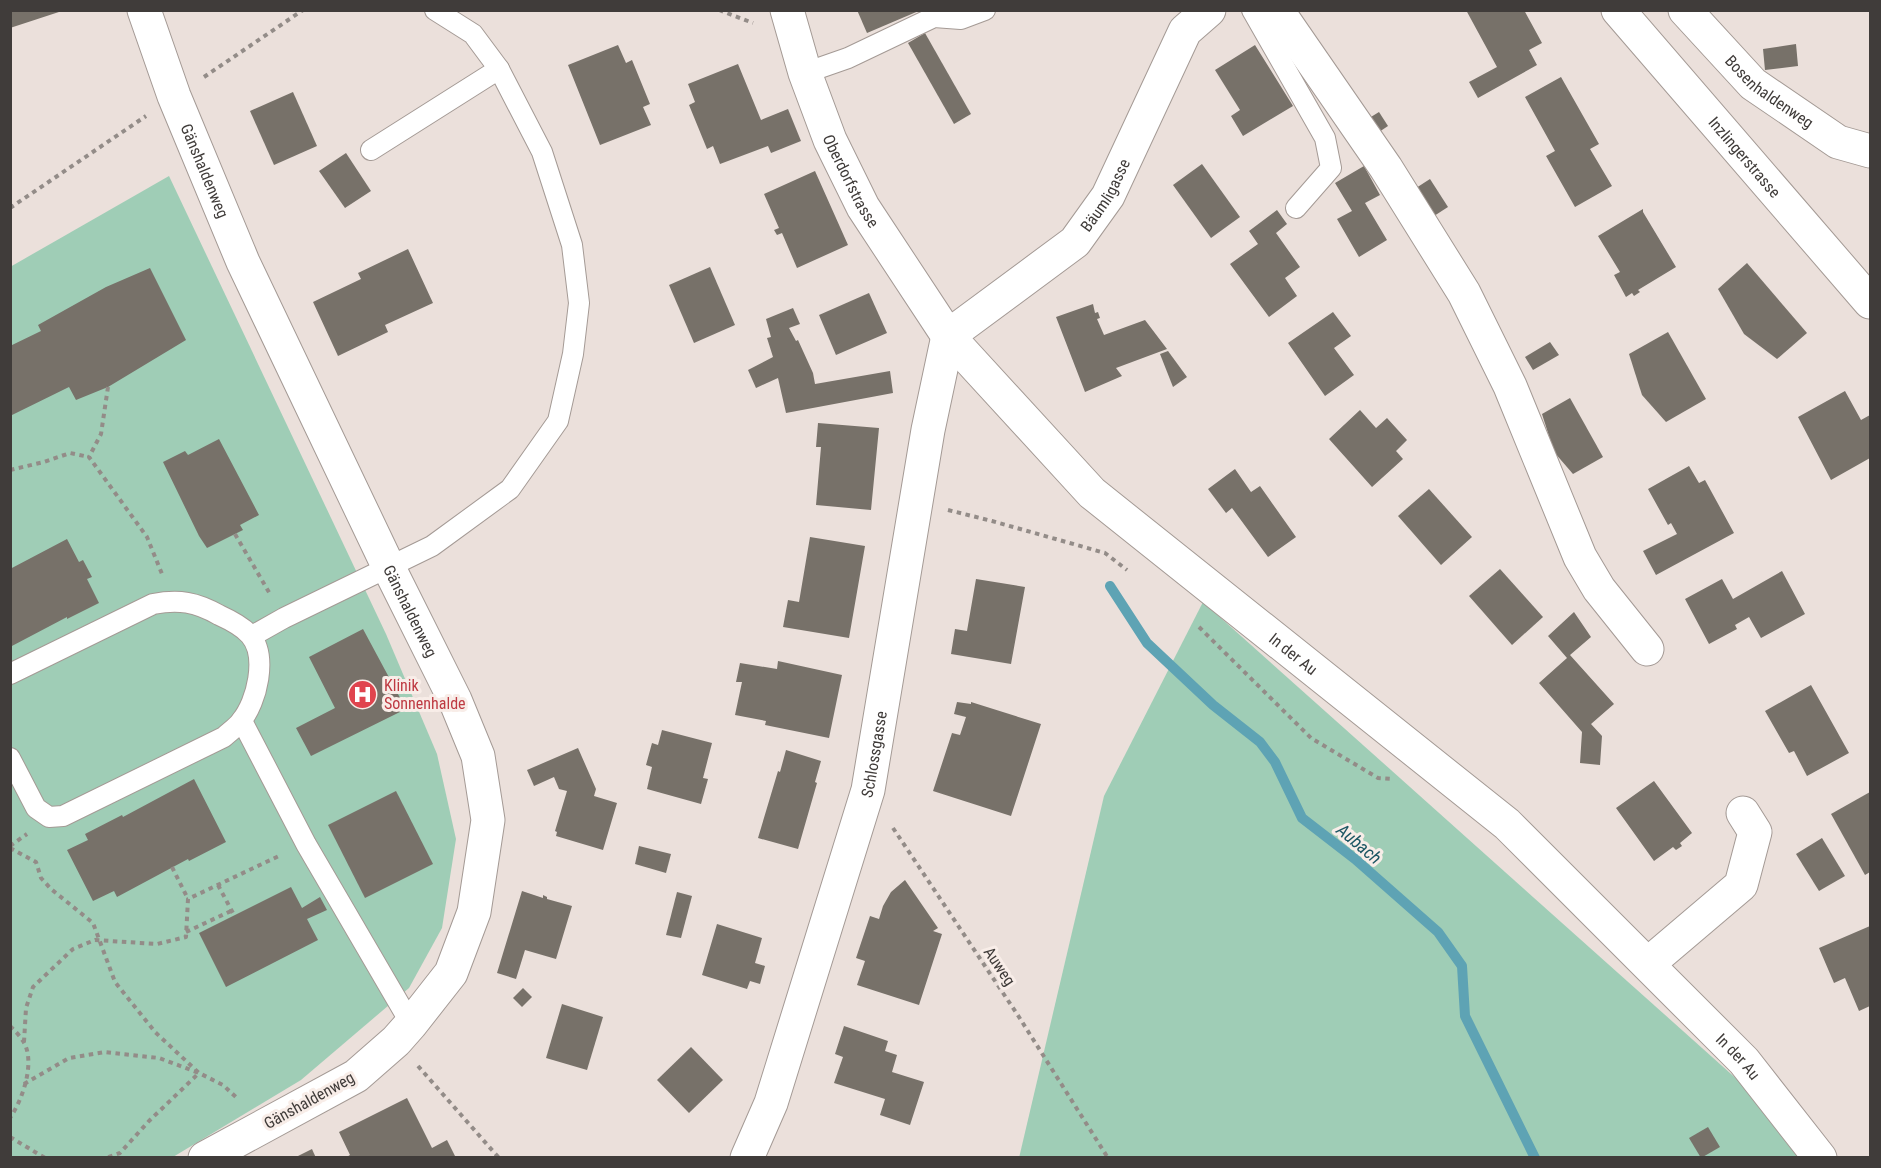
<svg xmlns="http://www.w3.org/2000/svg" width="1881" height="1168" viewBox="0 0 1881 1168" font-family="'Roboto Condensed',sans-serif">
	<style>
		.green { fill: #9fcdb6 }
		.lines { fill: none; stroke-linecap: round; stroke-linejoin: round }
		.stream { stroke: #5ea3b4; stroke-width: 10 }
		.building { fill: #777169 }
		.service-casing { stroke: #a49a95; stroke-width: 22 }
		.minor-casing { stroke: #a49a95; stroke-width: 35 }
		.tertiary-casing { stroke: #a49a95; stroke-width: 35 }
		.path { stroke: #938c88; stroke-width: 4; stroke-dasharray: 4.5 4.5; stroke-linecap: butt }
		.service { stroke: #fff; stroke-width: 20 }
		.minor { stroke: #fff; stroke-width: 33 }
		.tertiary { stroke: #fff; stroke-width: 33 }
		.labels { text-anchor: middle; stroke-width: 6; stroke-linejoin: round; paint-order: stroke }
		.street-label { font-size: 16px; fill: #403c3a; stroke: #f8ede8 }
		.health-label { font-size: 16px; fill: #be3a42; stroke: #f8ede8; text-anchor: start }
		.water-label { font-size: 18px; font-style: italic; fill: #1c5663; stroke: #f8ede8 }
	</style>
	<rect width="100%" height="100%" fill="#ebe0db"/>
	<g class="green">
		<path d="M 169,176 L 386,634 L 437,754 L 456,839 L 442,928 L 409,988 L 301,1080 L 173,1157 L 11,1157 L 10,267 Z"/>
		<path d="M 1203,602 L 1824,1157 L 1019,1158 L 1104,796 Z"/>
	</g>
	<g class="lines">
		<path class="stream" d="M 1110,586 L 1147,643 L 1213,705 L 1260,742 L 1275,762 L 1302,818 L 1355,859 L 1438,932 L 1462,966 L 1465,1016 L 1535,1158"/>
	</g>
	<g class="building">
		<path d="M 10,10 L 62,10 L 62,11 L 10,28 Z"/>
		<path d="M 857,10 L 921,10 L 867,33 Z"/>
		<path d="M 1466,10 L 1524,10 L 1542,43 L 1529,50 L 1537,65 L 1478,98 L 1469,82 L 1497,67 Z"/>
		<path d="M 925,33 L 971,114 L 954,124 L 908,43 Z"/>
		<path d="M 1796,44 L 1798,66 L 1765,70 L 1763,49 Z"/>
		<path d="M 618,45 L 626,63 L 632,60 L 650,104 L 643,107 L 651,125 L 600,145 L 568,65 Z"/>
		<path d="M 1255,45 L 1293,106 L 1243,136 L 1231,116 L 1240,110 L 1215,70 Z"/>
		<path d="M 738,64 L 761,120 L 788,109 L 801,141 L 771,153 L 768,146 L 720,164 L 713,146 L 707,149 L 689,105 L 695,102 L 688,84 Z"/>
		<path d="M 1561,77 L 1599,144 L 1590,149 L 1612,186 L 1575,207 L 1546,156 L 1555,151 L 1525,97 Z"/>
		<path d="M 293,92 L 317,146 L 274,165 L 250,111 Z"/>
		<path d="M 1379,112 L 1388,126 L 1376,134 L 1366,120 Z"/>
		<path d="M 346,153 L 371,191 L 345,208 L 319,171 Z"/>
		<path d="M 1202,164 L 1240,217 L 1211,238 L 1173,185 Z"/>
		<path d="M 1364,166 L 1380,195 L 1365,203 L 1387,240 L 1359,257 L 1337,219 L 1352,211 L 1335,183 Z"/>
		<path d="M 815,171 L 848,245 L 797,268 L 782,233 L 777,235 L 774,230 L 779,228 L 764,194 Z"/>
		<path d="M 1430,179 L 1448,207 L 1434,216 L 1416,188 Z"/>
		<path d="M 1643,209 L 1643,212 L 1676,267 L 1638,290 L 1640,292 L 1634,296 L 1632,293 L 1626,297 L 1614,275 L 1620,272 L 1598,236 Z"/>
		<path d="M 1277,210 L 1287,224 L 1276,233 L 1300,267 L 1285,278 L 1297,296 L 1269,317 L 1230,264 L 1258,244 L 1249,231 Z"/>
		<path d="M 408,249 L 433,303 L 385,325 L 388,332 L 338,356 L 313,302 L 361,279 L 358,273 Z"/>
		<path d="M 1747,263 L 1807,333 L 1777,359 L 1744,334 L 1718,289 Z"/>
		<path d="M 710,267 L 735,325 L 694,343 L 669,285 Z"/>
		<path d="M 150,268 L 186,340 L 108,387 L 76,400 L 69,387 L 10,416 L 10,346 L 41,331 L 38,325 L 106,287 Z"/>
		<path d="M 869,293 L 887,333 L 836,355 L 819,315 Z"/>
		<path d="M 1093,304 L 1095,313 L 1098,312 L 1100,318 L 1097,319 L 1104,335 L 1145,320 L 1167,349 L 1116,368 L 1122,376 L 1085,392 L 1056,317 Z"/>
		<path d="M 793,308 L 800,324 L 789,328 L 796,341 L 798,340 L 813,373 L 815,384 L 890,371 L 893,393 L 786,413 L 778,378 L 756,388 L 748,370 L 773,357 L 767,338 L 771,337 L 766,319 Z"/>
		<path d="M 1333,312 L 1351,336 L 1334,348 L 1354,375 L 1325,396 L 1288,343 Z"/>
		<path d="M 1668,332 L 1706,399 L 1666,422 L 1642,395 L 1629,354 Z"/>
		<path d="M 1550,342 L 1559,355 L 1533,370 L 1525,357 Z"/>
		<path d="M 1168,351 L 1187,377 L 1173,387 L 1160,354 Z"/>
		<path d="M 1845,391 L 1861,420 L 1870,415 L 1870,458 L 1831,480 L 1798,417 Z"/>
		<path d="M 1570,398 L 1603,457 L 1573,474 L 1554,452 L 1542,414 Z"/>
		<path d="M 1360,410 L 1376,428 L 1387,418 L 1407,440 L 1396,451 L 1403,459 L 1372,487 L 1329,439 Z"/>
		<path d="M 818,423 L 879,428 L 871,510 L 816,505 L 821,447 L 816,447 Z"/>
		<path d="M 219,439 L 259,515 L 240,525 L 243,530 L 207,548 L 199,536 L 163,462 L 185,451 L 188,455 Z"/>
		<path d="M 1689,466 L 1699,483 L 1705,480 L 1734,533 L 1656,575 L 1643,551 L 1677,534 L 1671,523 L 1668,525 L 1648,489 Z"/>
		<path d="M 1235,469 L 1251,492 L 1260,486 L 1296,537 L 1268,557 L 1232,508 L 1226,513 L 1208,489 Z"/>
		<path d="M 1429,489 L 1472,537 L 1441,565 L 1398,516 Z"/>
		<path d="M 810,537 L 865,546 L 849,638 L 783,627 L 788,600 L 799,602 Z"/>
		<path d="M 67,539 L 79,562 L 83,560 L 92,577 L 87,579 L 99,603 L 67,619 L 67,617 L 10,647 L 10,569 Z"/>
		<path d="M 1500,569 L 1543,617 L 1512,645 L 1469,596 Z"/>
		<path d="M 1782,571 L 1805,614 L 1761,638 L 1749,617 L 1735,625 L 1737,629 L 1709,644 L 1685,599 L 1722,579 L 1733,599 Z"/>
		<path d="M 976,579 L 1025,587 L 1011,664 L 951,654 L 955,629 L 967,631 Z"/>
		<path d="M 1574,612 L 1591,637 L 1570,655 L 1614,704 L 1591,724 L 1602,736 L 1600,765 L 1580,763 L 1582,732 L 1539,683 L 1567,658 L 1548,636 Z"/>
		<path d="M 363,629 L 406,709 L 311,756 L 296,728 L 335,708 L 309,657 Z"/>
		<path d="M 778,661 L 842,675 L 829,738 L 765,725 L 766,721 L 735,715 L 742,682 L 736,682 L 740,663 L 777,669 Z"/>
		<path d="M 1811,685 L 1849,753 L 1807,776 L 1794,751 L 1789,753 L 1765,711 Z"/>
		<path d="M 957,702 L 971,704 L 971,702 L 1041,724 L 1011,816 L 933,791 L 952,733 L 960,735 L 966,717 L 954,714 Z"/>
		<path d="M 662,730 L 712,743 L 703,778 L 708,779 L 701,804 L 647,789 L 652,767 L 646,765 L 652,743 L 658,745 Z"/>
		<path d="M 578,748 L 596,789 L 594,796 L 617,803 L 603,850 L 556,836 L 557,832 L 555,831 L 567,791 L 559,789 L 554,777 L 534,786 L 527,770 Z"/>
		<path d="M 786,750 L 821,761 L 815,782 L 817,783 L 798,849 L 758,838 L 778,771 L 780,772 Z"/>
		<path d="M 194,779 L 226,842 L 189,861 L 188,859 L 117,897 L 114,891 L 93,901 L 67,850 L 88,840 L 85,834 L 122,815 L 123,817 Z"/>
		<path d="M 1654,781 L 1692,833 L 1680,843 L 1682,846 L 1676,850 L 1673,847 L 1654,861 L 1616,808 Z"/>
		<path d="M 396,791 L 433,864 L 365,898 L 328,825 Z"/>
		<path d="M 1870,792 L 1870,872 L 1865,875 L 1831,814 Z"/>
		<path d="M 1822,838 L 1845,876 L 1819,891 L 1796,854 Z"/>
		<path d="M 639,846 L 671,854 L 666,873 L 635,864 Z"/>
		<path d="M 905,880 L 938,928 L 933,931 L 942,934 L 919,1005 L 857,985 L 865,961 L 856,958 L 870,916 L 879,919 L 883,906 L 891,892 Z"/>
		<path d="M 291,887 L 302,908 L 320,897 L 327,910 L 307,919 L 318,940 L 226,987 L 199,933 Z"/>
		<path d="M 522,891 L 543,898 L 543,895 L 547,897 L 547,899 L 572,906 L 556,959 L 525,950 L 516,979 L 497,973 Z"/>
		<path d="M 677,892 L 692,896 L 681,938 L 666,935 Z"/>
		<path d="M 717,924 L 762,938 L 755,963 L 765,966 L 760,984 L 750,981 L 747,989 L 702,975 Z"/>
		<path d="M 1870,926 L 1870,1006 L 1859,1011 L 1845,978 L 1834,983 L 1819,948 Z"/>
		<path d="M 523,988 L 532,997 L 522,1007 L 513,998 Z"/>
		<path d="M 562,1004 L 603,1017 L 587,1070 L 546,1058 Z"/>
		<path d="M 844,1026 L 888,1041 L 885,1051 L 897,1055 L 892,1072 L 924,1082 L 910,1125 L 880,1115 L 885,1099 L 834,1083 L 843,1057 L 835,1054 Z"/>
		<path d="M 691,1047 L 723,1080 L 689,1113 L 657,1080 Z"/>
		<path d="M 407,1098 L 432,1148 L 447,1140 L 455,1156 L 345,1158 L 350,1155 L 339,1132 Z"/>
		<path d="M 1708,1127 L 1720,1147 L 1701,1158 L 1689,1138 Z"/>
		<path d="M 312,1149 L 316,1158 L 294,1158 Z"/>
	</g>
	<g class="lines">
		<defs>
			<g id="service">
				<path d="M 1252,10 L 1325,138 L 1331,168 L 1296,208"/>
				<path d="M 805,73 L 848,58 L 934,17 L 961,19 L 985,10"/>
				<path d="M 371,150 L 499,69"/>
				<path d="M 252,636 L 284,618 L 432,546 L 510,489 L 558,421 L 573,354 L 579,303 L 572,245 L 542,152 L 499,69 L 473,34 L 435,10"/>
				<path d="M 10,674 L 153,604 C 179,599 196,602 219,615 C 230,620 242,626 250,635 C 268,656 257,702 241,721 C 237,727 229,732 224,737 L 63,816 L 49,817 L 36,808 L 10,758"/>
				<path d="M 242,721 L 306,844 L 411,1024"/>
			</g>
			<g id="minor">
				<path id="s1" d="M 144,10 L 174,96 L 243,262 L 389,568 L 455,700 L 478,756 L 488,820 L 474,912 L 451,973 L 411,1024 L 396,1041 L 356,1076 L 205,1158"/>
				<path id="s2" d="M 787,10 L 805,73 L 830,140 L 863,207 L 948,336 L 1092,493 L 1507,824 L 1744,1061 L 1820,1158"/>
				<path d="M 1277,10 L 1386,168 L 1464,293 L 1510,386 L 1580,557 L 1599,589 L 1647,649"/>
				<path id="s3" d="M 1685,10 L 1753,84 L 1838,142 L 1870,151"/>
				<path id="s4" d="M 948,336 L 1075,242 L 1108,196 L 1185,31 L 1209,10"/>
				<path d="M 1648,964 L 1741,885 L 1755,832 L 1743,813"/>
				<path id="s5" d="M 747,1158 L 771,1103 L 868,790 L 928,430 L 948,336"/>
			</g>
			<g id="tertiary">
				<path id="s6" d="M 1618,10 L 1870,302"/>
			</g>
		</defs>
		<use href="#service" class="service-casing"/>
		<use href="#minor" class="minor-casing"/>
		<use href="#tertiary" class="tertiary-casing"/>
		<g class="path">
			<path d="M 719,10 L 753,23"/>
			<path d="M 204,77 L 303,10"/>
			<path d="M 10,208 L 146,116"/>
			<path d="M 108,387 L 101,434 L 89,457 L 147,537 L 162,574"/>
			<path d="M 10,470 L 44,462 L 70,453 L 89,457"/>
			<path d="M 948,510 L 992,521 L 1105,553 L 1127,570"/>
			<path d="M 235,534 L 270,594"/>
			<path d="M 1199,627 L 1311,738 L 1378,778 L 1392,779"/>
			<path d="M 893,828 L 1019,1017 L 1108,1158"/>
			<path d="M 10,846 L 27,834"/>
			<path d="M 10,848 L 36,862 L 41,878 L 51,889 L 93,923 L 115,982 L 155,1032 L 199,1073 L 223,1085 L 238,1099"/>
			<path d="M 172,867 L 188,899"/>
			<path d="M 218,885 L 234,915"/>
			<path d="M 186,932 L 231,911"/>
			<path d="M 10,1026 C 15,1031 20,1036 23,1041 C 36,1061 23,1099 10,1118"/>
			<path d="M 24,1042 L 26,1008 L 33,987 L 73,949 L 95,940 L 157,944 L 186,937 L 188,899 L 281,855"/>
			<path d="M 418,1066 L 499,1158"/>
			<path d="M 24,1084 L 69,1058 L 105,1052 L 159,1058 L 199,1073 L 149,1121 L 120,1153 L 106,1158"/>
			<path d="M 10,1137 L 45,1158"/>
		</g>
		<use href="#service" class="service"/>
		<use href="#minor" class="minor"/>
		<use href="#tertiary" class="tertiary"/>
	</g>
	<defs>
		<symbol id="hospital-disc" viewBox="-11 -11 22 22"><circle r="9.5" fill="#e0444e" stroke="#f8ede8"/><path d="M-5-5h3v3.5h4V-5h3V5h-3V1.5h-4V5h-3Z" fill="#fff"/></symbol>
	</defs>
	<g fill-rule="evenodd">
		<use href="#hospital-disc" x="346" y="678" width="33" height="33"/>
	</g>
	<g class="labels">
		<g class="street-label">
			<text dy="6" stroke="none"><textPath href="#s3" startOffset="118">Bosenhaldenweg</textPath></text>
			<text dy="6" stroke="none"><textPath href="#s6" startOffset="194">Inzlingerstrasse</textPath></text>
			<text dy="6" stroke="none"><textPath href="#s1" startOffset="172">Gänshaldenweg</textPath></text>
			<text dy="6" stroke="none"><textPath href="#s2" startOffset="183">Oberdorfstrasse</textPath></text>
			<text dy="6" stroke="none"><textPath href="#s4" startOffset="214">Bäumligasse</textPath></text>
			<text dy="6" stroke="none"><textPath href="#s1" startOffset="658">Gänshaldenweg</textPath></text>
			<text dy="6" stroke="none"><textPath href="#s2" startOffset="837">In der Au</textPath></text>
			<text dy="6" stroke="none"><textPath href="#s5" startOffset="424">Schlossgasse</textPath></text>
			<text transform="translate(1000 966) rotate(56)" y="6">Auweg</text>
			<text dy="6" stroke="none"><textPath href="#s2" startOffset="1438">In der Au</textPath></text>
			<text transform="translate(309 1100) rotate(-29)" y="6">Gänshaldenweg</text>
		</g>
		<g class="health-label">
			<text x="384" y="691">Klinik<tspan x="384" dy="18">Sonnenhalde</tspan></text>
		</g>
		<g class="water-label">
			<text transform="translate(1359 844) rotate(40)" y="6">Aubach</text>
		</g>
	</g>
	<rect width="1881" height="1168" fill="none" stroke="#403c3a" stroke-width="24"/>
</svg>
